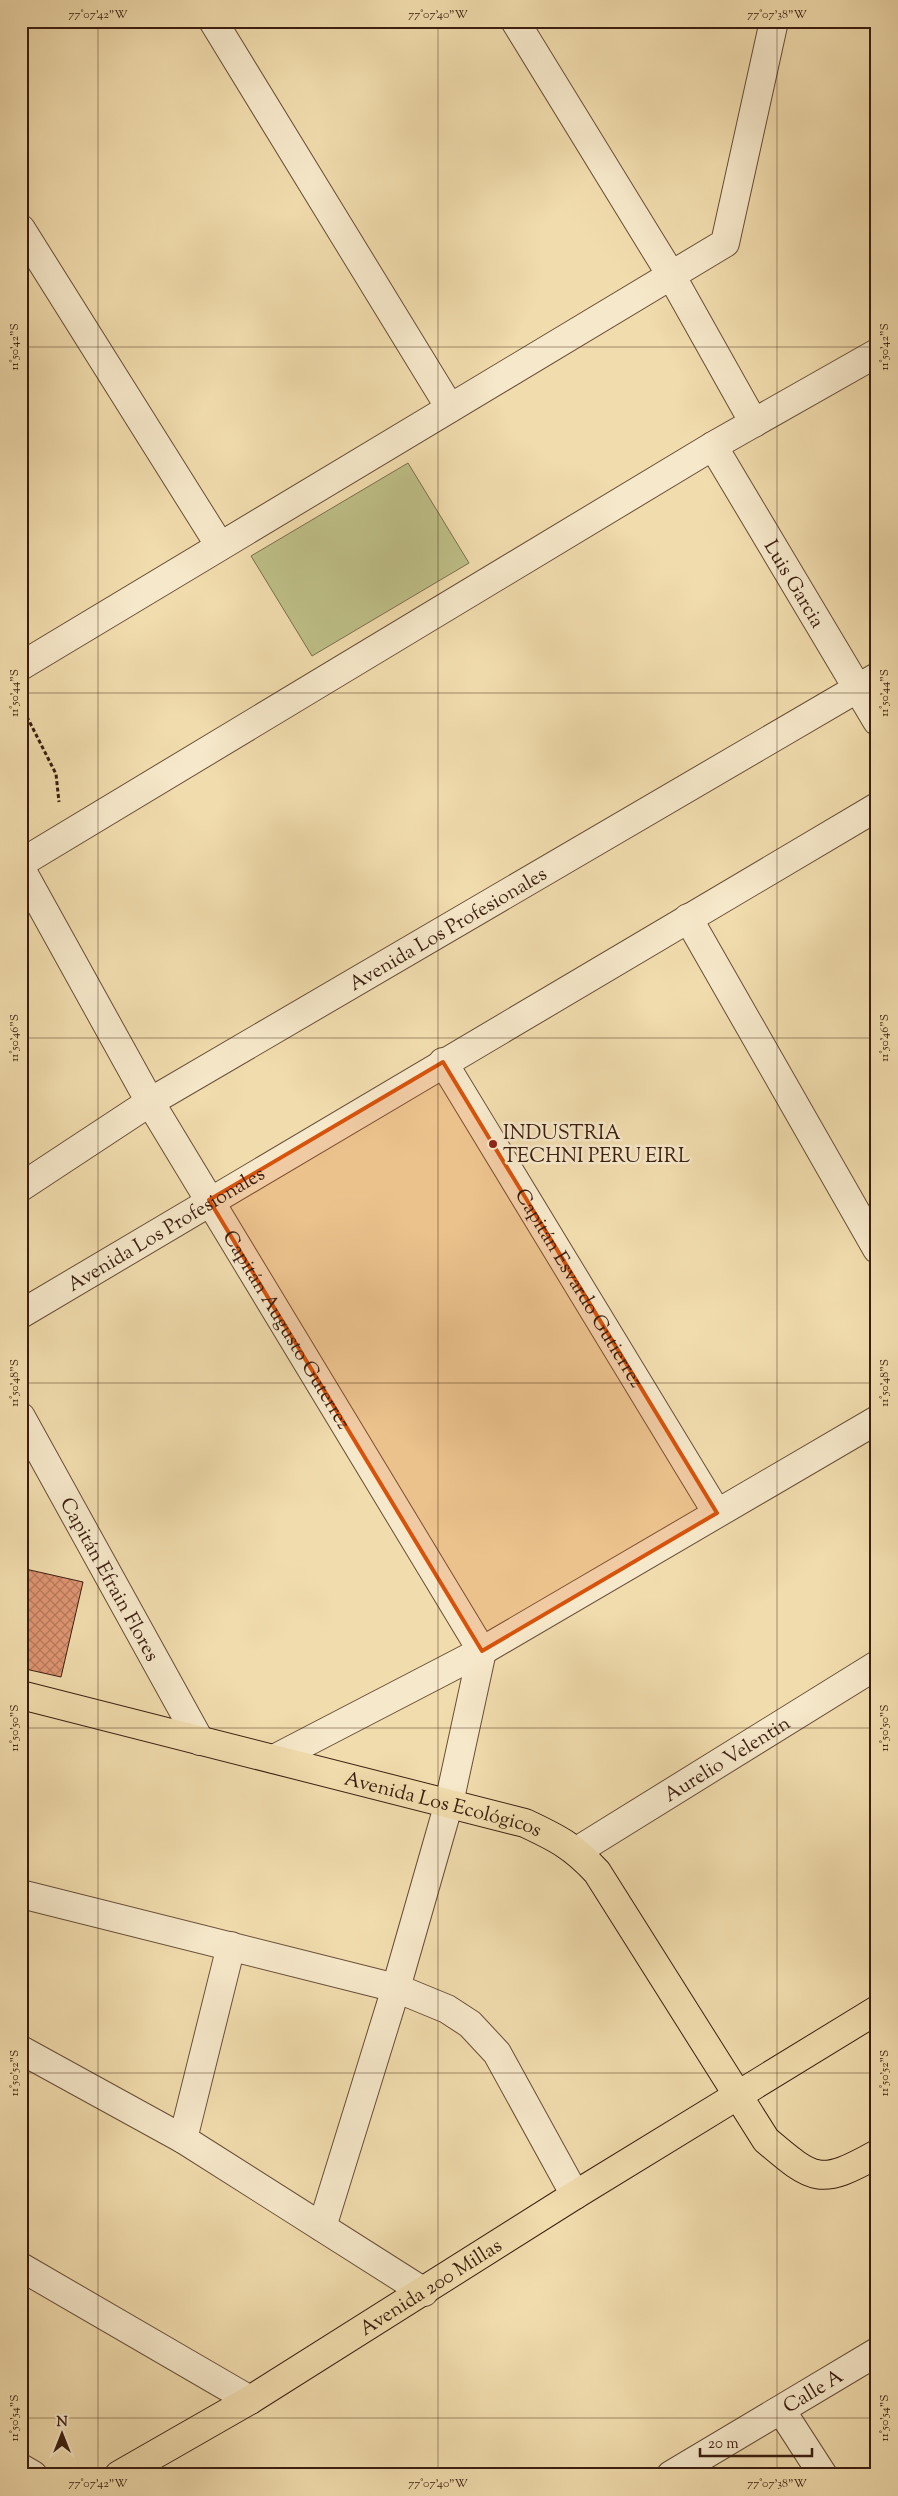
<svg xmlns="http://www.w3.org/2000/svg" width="898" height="2496" viewBox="0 0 898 2496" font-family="'Sorts Mill Goudy',serif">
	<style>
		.pitch { fill: #bebf87; stroke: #7c6e4c }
		.building { fill: url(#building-cross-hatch); stroke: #3b1e10 }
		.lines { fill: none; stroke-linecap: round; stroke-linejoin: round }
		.minor-casing { stroke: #684e37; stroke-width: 30 }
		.major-casing { stroke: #3b1e10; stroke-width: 30 }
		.path { stroke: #3b1e10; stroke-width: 3; stroke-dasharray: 4 2.5; stroke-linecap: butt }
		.minor { stroke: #f6e8ca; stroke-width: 28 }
		.major { stroke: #f1dcad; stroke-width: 28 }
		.marked { fill: #d7530c; fill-opacity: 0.2; stroke: #d7530c; stroke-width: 4; stroke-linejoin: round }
		.ticks { fill: none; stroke: #3b1e10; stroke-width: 1; stroke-opacity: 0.45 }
		.poi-dot { fill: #8f2418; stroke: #f6e8ca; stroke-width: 2 }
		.labels { text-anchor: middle; stroke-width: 5; stroke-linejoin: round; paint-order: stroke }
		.street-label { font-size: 20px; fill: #3b1e10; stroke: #f6e8ca }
		.poi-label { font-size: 20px; fill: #3b1e10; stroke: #f6e8ca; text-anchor: start }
		.neatline { fill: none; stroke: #3b1e10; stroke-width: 2 }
		.ticks-label { font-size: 12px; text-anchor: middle; fill: #3b1e10 }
	</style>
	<defs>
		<pattern id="building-cross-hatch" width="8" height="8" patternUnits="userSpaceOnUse" patternTransform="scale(1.25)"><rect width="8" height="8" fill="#e09673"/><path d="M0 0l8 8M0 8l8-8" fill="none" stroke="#b77a5d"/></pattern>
	</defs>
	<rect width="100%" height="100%" fill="#f1dcad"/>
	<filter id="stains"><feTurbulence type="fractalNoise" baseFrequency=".004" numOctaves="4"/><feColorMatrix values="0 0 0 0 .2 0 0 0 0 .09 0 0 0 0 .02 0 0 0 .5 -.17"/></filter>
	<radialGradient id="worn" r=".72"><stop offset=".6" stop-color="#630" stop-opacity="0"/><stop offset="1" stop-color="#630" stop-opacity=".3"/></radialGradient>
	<path class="pitch" d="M 408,463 L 469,563 L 312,656 L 251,556 Z"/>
	<path class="building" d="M 21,1568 L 83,1582 L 61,1677 L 21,1668 Z"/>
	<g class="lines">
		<defs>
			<g id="minor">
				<path d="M 213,21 L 450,408"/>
				<path d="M 515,21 L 671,275 L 754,423"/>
				<path d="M 21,229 L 220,546"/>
				<path id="s1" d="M 713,446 L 877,721"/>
				<path d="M 21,666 L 725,243 L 774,21"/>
				<path d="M 21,863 L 713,446 L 877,353"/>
				<path id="s2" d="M 21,869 L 150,1102 L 482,1651 L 449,1803 L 396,1988 L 322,2227"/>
				<path d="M 688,918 L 877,1249"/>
				<path id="s3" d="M 443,1062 L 717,1513"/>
				<path id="s4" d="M 21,1187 L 150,1102 L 877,677"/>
				<path id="s5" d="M 21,1314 L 877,807"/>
				<path id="s6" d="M 21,1417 L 200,1741"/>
				<path d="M 274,1759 L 482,1651 L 877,1420"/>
				<path id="s7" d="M 577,1851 L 877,1665"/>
				<path d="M 21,1894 L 396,1988 L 447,2009 L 470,2024 L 497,2053 L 575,2195"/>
				<path d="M 21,2050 L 183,2139 L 424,2292"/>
				<path d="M 183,2139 L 231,1946"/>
				<path d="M 21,2267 L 250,2400"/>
				<path d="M 781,2410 L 823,2475"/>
				<path d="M 21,2468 L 33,2475"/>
				<path id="s8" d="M 671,2475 L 877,2352"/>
			</g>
			<g id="major">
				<path id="s9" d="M 21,1695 L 525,1823 C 557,1838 573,1846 597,1872 L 766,2140 C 814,2181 820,2186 877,2154"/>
				<path id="s10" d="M 119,2475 L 250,2400 L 575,2195 L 877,2010"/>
			</g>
		</defs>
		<use href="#minor" class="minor-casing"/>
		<use href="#major" class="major-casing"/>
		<path class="path" d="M 21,705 L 56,774 L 59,802"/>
		<use href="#minor" class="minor"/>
		<use href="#major" class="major"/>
	</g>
	<path class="marked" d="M 443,1062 L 717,1513 L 482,1651 L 209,1200 Z"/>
	<path class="ticks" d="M 98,21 L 98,2475M 438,21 L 438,2475M 777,21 L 777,2475M 21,347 L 877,347M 21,693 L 877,693M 21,1038 L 877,1038M 21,1383 L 877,1383M 21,1728 L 877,1728M 21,2073 L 877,2073M 21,2418 L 877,2418"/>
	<circle class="poi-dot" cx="493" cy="1144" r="5"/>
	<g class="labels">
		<g class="street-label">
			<text dy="7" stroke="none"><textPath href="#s1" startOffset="160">Luis Garcia</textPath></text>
			<text dy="7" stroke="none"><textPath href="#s4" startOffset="499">Avenida Los Profesionales</textPath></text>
			<text dy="7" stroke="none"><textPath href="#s5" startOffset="168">Avenida Los Profesionales</textPath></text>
			<text dy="7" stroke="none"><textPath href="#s3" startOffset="264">Capitán Esvardo Gutierrez</textPath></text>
			<text dy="7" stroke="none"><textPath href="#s2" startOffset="532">Capitán Augusto Guterrez</textPath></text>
			<text dy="7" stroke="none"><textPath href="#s6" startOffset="185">Capitán Efrain Flores</textPath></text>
			<text dy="7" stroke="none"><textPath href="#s7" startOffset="176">Aurelio Velentin</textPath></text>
			<text dy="7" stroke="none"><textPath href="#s9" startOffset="436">Avenida Los Ecológicos</textPath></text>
			<text dy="7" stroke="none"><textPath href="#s10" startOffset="364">Avenida 200 Millas</textPath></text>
			<text dy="7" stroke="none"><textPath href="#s8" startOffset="165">Calle A</textPath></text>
		</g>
		<g class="poi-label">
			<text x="503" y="1139">INDUSTRIA<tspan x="503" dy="23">TECHNI PERU EIRL</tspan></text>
		</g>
	</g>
	<rect width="898" height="2496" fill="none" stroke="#f1dcad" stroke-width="55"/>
	<g transform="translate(62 2434)" stroke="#f6e8ca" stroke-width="4" paint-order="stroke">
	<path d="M0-4L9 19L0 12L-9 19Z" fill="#3b1e10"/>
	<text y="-8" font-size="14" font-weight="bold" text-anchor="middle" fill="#3b1e10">N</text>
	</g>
	<path d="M700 2448v8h112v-8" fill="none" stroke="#3b1e10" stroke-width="2.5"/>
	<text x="708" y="2448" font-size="15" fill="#3b1e10" stroke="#f6e8ca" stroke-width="4" paint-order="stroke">20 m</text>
	<rect x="28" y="28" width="842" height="2440" class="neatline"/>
	<g class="ticks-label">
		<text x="98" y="18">77°07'42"W</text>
		<text x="438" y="18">77°07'40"W</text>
		<text x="777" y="18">77°07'38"W</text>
		<text transform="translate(14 347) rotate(-90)" y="4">11°50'42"S</text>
		<text transform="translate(884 347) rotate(-90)" y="4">11°50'42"S</text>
		<text transform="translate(14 693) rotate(-90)" y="4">11°50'44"S</text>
		<text transform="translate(884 693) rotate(-90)" y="4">11°50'44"S</text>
		<text transform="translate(14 1038) rotate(-90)" y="4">11°50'46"S</text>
		<text transform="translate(884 1038) rotate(-90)" y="4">11°50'46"S</text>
		<text transform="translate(14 1383) rotate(-90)" y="4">11°50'48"S</text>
		<text transform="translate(884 1383) rotate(-90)" y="4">11°50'48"S</text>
		<text transform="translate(14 1728) rotate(-90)" y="4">11°50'50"S</text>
		<text transform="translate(884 1728) rotate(-90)" y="4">11°50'50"S</text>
		<text transform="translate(14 2073) rotate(-90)" y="4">11°50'52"S</text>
		<text transform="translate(884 2073) rotate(-90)" y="4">11°50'52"S</text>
		<text transform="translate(14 2418) rotate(-90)" y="4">11°50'54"S</text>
		<text transform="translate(884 2418) rotate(-90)" y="4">11°50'54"S</text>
		<text x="98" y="2487">77°07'42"W</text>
		<text x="438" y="2487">77°07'40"W</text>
		<text x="777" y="2487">77°07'38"W</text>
	</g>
	<rect width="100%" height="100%" filter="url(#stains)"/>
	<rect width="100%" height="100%" fill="url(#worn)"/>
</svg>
